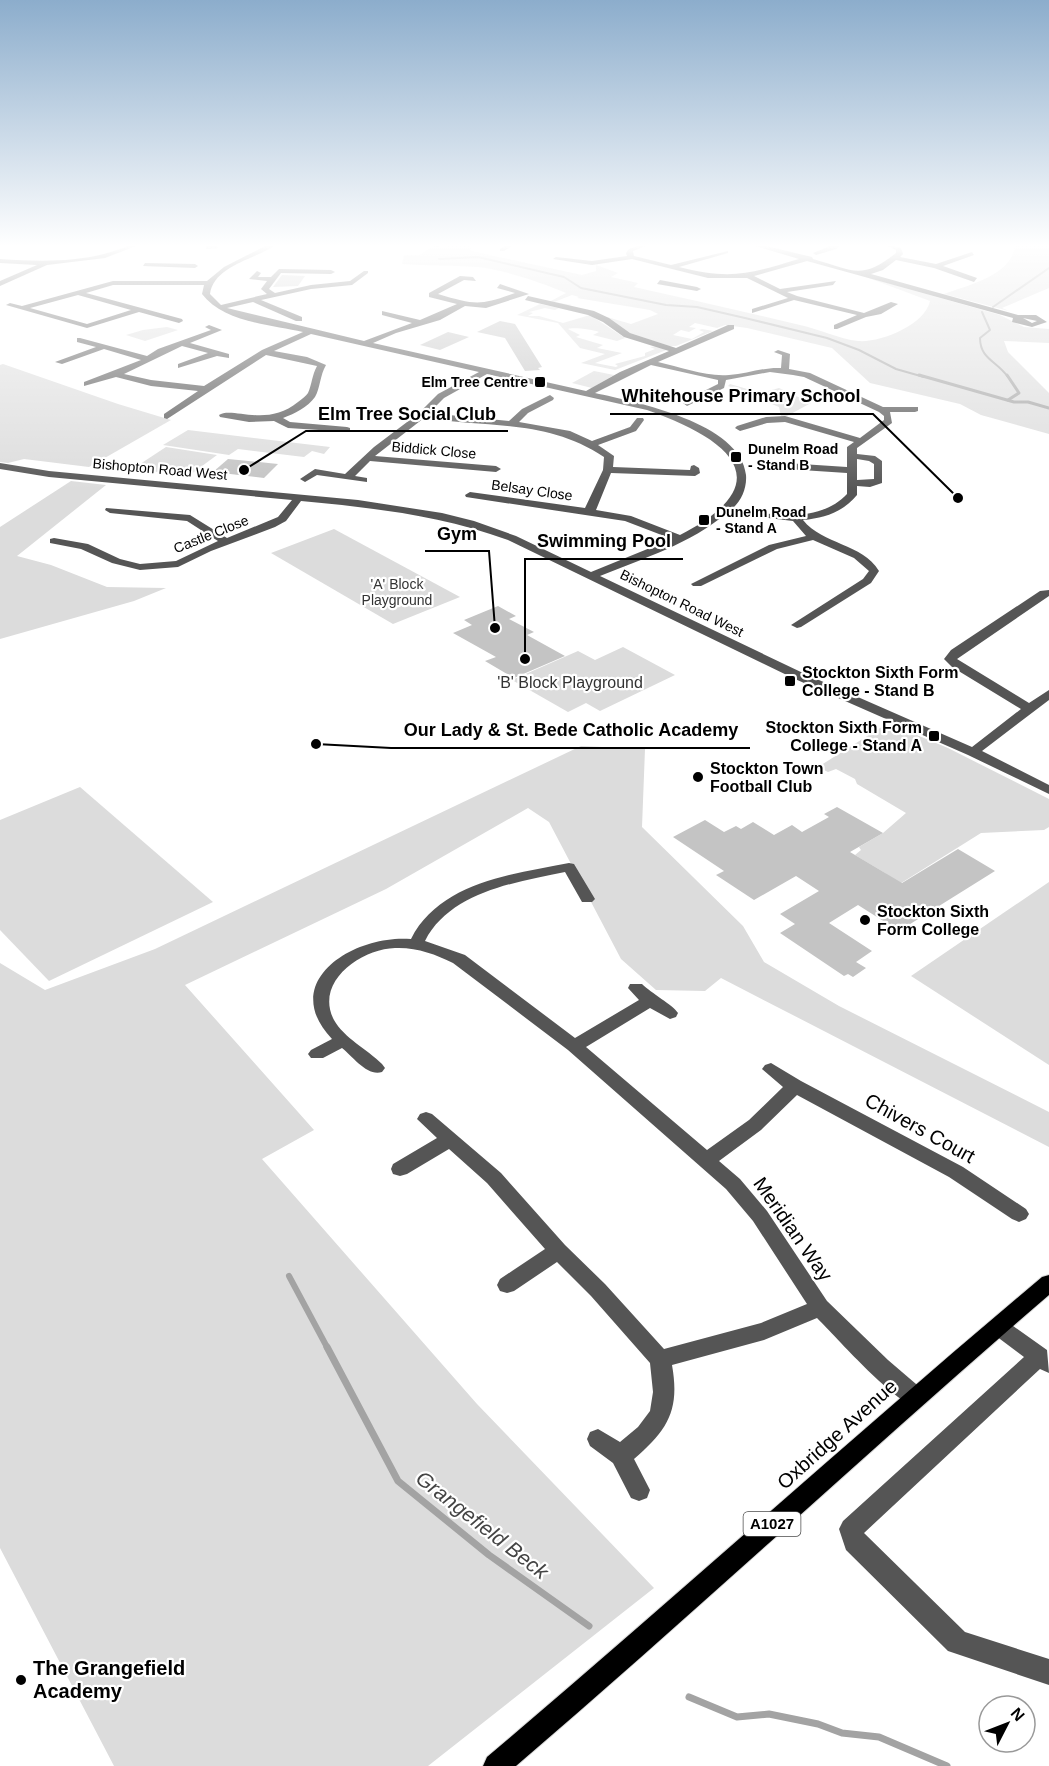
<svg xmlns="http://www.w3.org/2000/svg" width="1049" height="1766" viewBox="0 0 1049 1766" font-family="Arial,sans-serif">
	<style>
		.green { fill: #dcdcdc }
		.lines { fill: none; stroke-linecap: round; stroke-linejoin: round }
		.stream-far3 { stroke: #a3a3a3; stroke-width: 2 }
		.stream-far2 { stroke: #a3a3a3; stroke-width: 3 }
		.stream-far1 { stroke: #a3a3a3; stroke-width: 6 }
		.stream { stroke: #a3a3a3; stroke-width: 7 }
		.building { fill: #c4c4c4 }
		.major-casing { stroke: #dbdbdb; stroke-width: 2 }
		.minor { fill: #555; fill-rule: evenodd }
		.major { fill: #000; fill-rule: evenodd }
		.poi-dot { fill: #000; stroke: #fff; stroke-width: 2 }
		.labels { text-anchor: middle; stroke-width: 4.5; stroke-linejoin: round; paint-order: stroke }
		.far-poi-label { font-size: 14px; font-weight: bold; fill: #000; stroke: #fff; text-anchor: start }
		.far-street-label { font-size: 14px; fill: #000; stroke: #fff }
		.far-park-label { font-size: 14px; fill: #333; stroke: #fff }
		.shield { fill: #fff; stroke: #4c4c4c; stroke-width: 1.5 }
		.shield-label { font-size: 15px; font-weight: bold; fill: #000 }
		.poi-label { font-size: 16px; font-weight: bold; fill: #000; stroke: #fff; text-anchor: start }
		.park-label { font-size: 16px; fill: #333; stroke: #fff }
		.near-street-label { font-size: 20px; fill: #000; stroke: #fff }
		.near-poi-label { font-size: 20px; font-weight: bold; fill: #000; stroke: #fff; text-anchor: start }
		.near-water-label { font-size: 21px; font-style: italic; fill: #444; stroke: #fff }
		.leader { fill: none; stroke: #000; stroke-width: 2 }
		.callout-dot { fill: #000; stroke: #fff; stroke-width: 2 }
		.callout-label { font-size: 18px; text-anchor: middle; font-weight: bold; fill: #000; stroke: #fff; stroke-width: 4.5; stroke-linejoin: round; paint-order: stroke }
	</style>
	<rect width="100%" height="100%" fill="#fff"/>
	<g class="green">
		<path d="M 451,244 L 469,245 L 471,251 L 582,275 L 596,271 L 596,265 L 618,273 L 611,277 L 638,283 L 634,287 C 689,299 745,312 800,325 C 819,329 839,339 858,341 C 880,343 925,325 930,301 L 863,276 L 1000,315 L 1024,327 L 1049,329 L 1049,343 L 1004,341 L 1008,352 L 1049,393 L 1049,434 L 981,415 L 960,404 L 870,383 L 832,348 L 747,328 L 725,325 L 717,328 L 695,323 L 689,327 L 696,328 L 689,332 L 681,330 L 673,335 L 692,339 L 704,332 L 699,330 L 702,329 L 713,331 L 676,346 L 669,346 L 627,332 L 607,317 L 631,324 L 658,314 L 650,310 L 577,298 L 579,297 L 572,295 L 554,302 L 572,305 L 568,306 L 549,302 L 566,293 C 543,283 502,269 477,267 C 452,265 427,266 402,264 L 404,255 L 420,255 L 431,247 L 443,248 Z"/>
		<path d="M 1015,244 L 1049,244 L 1049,288 L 1002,308 L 1009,311 L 944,294 C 968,285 1014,275 1015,244 Z"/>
		<path d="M 540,304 L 559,308 L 555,310 L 545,308 L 529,312 L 533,313 L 528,316 L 539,316 L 563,323 L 590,315 L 625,338 L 617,341 L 593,335 L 599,332 C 594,330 574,327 568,329 L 580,335 L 576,337 L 603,345 L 597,348 L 622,353 L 595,363 L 616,367 L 618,366 L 615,364 L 645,356 L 645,353 L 655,349 L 650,347 L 659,346 L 669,349 L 615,370 L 581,363 L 605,354 L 580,348 L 558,323 L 517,315 Z"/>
		<path d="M 167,327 L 178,330 L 145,341 L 126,335 L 143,330 Z"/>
		<path d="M 3,364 L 118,404 L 171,420 L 89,467 L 24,459 L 8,463 L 0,462 L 0,365 Z"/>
		<path d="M 594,371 L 614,375 L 592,388 L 572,383 Z"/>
		<path d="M 730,384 L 761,393 L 779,388 L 811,403 L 787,416 L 781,416 L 779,407 L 728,386 Z"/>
		<path d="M 188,430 L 330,447 L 324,454 L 312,451 L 304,457 L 238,449 L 229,455 L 163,445 Z"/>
		<path d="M 166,447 L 217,455 L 187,477 L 134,468 Z"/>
		<path d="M 71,481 L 106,485 L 17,556 L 51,565 L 107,587 L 166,588 L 134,601 L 0,639 L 0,527 Z"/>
		<path d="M 334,529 L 460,597 L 393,624 L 271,553 Z"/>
		<path d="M 623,647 L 675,675 L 600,711 L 586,703 L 568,712 L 512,680 L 578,651 L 595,660 Z"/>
		<path d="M 888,723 L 948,748 L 1049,799 L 1049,827 L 1044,830 L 981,833 L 898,885 L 885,873 L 855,855 L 861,850 L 859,847 L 883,833 L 906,813 L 857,784 L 855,779 L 836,769 L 828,772 L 818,767 Z"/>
		<path d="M 581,746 L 645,749 L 642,827 L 743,926 L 764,962 L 839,1006 L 1049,1112 L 1049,1147 L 721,978 L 705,991 L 656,990 L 621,959 L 549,822 L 528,808 L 386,889 L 185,985 L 314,1130 L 262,1159 L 477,1404 L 654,1588 L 428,1766 L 114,1766 L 0,1548 L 0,963 L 45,990 L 155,949 Z"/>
		<path d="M 80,787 L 213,902 L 49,981 L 0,930 L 0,820 Z"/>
		<path d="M 1049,882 L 1049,1065 L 911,976 Z"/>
	</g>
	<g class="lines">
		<g class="stream-far3">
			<path d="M 439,259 L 478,257 L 564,277 L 581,288 L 666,305 L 697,307 L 745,318 L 827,338 L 859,350 L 896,369 L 924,377"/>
			<path d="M 993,307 L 1049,268"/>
			<path d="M 982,312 L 990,330 L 980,338 C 980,359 997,361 1008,377"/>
		</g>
		<g class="stream-far2">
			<path d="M 919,375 L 1014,402 L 1028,402 L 1049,408"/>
			<path d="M 1007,375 L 1019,393 L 1008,400"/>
		</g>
		<path class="stream-far1" d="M 289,1276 L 328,1349"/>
		<g class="stream">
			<path d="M 327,1347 L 398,1481 L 489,1555 L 589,1626"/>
			<path d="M 689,1697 L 737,1717 L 769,1714 L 818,1724 L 842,1733 L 879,1737 L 947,1766"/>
		</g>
	</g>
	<g class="building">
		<path d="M 282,275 L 305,276 L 298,286 L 273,287 Z"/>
		<path d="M 500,321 L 515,324 L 542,367 L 538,368 L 540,370 L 525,371 L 505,338 L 477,332 Z"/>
		<path d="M 448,332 L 469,337 L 440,350 L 420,345 Z"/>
		<path d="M 228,459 L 278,464 L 264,478 L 213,472 Z"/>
		<path d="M 498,606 L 516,616 L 509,619 L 534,632 L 527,635 L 565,656 L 514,678 L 485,661 L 496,657 L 453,633 L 472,625 L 464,620 Z"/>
		<path d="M 837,807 L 883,833 L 850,852 L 902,883 L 958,849 L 995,871 L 899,931 L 858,905 L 829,923 L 872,951 L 856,962 L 866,968 L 853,977 L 848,974 L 844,976 L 780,933 L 795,924 L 780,914 L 819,891 L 796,876 L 754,900 L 716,875 L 724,871 L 673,837 L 705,820 L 724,832 L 736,826 L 741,829 L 753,822 L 774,835 L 792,825 L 802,832 L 829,817 L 824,814 Z"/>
	</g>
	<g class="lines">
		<defs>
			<path id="major" d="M 1049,1275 L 1049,1295 C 869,1450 696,1612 516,1766 L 483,1766 L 487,1757 C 674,1599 855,1434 1042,1277 Z"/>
		</defs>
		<use href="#major" class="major-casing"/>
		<g class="minor">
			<path d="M 133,244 L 141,244 L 105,258 L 47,265 L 0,286 L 0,281 L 37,265 L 0,263 L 0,259 C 46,262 90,263 133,244 Z"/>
			<path d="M 211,244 L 218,244 L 216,246 L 219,248 L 206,249 L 206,247 Z"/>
			<path d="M 269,244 L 277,244 C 257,259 214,265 210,294 L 221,305 L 267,294 L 261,289 L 267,281 L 249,279 L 257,271 L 261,273 L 258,277 L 271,277 L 279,269 L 331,270 L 335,272 L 331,274 L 281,273 L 269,289 L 275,293 L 311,285 L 350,281 L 364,271 L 368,271 L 368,273 L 352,285 L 311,289 L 261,300 L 302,317 L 302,321 L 296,321 L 253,302 L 227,308 L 364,341 L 412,323 L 382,315 L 382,311 L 420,320 L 457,304 L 429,297 L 429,293 L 460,276 L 473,277 L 476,281 L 464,280 L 438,294 C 475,305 480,306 515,293 L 497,288 L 500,284 L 529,294 L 486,308 L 465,306 L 440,320 L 396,333 L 373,343 L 586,391 L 620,372 L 669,351 L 624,337 L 603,322 L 588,315 L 525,300 L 528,296 L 594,311 L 609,318 L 630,333 L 676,348 L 728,325 L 734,325 L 734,329 L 658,362 C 681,367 706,377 729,375 C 747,374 763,367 781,368 L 782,355 L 774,352 L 778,350 L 790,354 L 789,369 L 810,373 L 883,407 L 918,407 L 918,411 L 915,412 L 890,412 L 892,423 L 857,448 L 857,454 L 875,456 L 882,461 L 882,483 L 870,487 L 857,486 L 857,495 C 843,512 825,518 803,520 C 823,545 862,543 879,571 L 871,583 L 801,627 L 797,628 L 791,625 L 863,579 L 869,571 L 854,558 L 813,540 L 777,549 L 701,586 L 693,586 L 691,584 L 769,545 L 806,536 L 793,521 L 727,513 C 690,544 644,558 600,576 L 803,673 L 972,747 L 1021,709 L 952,667 L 944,659 L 951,650 L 1040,591 L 1049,590 L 1049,596 L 957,659 L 1029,703 L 1049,690 L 1049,700 L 982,751 L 1049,785 L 1049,794 L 968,755 L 795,679 L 508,540 C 439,515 374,508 301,501 L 286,521 L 275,527 L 211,551 L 178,567 L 140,570 L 112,563 L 81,549 L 50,543 L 50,539 L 54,538 L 88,544 L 120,559 L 140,564 L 176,561 L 218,541 L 187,521 L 110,513 L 105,510 L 106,508 L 190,515 L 227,538 L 278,517 L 292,500 L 49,477 L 0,469 L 0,463 L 49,471 L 358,500 L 442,513 L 474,521 L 516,536 L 591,572 L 672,539 L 625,521 L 466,497 L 465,495 L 470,492 L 585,508 L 603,470 L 604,457 C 547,419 488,428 424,418 L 375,456 L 496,466 L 501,469 L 496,472 L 370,461 L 355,476 L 367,478 L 367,482 L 317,475 L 305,482 L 300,479 L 315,469 L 345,474 L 374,447 L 419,413 L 438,394 L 479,372 L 311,334 L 274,351 L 307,357 L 326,365 C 320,375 320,389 315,397 C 308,407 294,414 283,418 L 290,422 L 347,427 L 350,428 L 350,432 L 288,428 L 274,421 L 249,422 L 220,417 L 219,415 C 232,406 267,428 298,402 C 302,399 306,396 308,393 C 312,384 312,375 317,366 L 266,355 L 167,419 L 164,418 L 164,414 L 198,391 L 151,386 L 116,377 L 84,386 L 84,382 L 141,360 L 104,349 L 62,364 L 55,362 L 96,347 L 77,342 L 77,338 L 80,338 L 147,356 L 158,349 L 211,330 L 205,327 L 209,325 L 222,330 L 190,343 L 229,354 L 229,358 L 217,356 L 178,368 L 178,364 L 208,353 L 182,346 L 124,374 L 151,380 L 204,386 L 262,350 L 303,332 C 271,325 223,322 202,294 L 204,285 L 113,285 L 86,293 L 182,319 L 183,321 L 179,323 L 139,312 L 87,328 L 6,305 L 10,303 L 22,306 L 113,281 L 207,281 L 224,267 ZM 78,295 L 131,310 L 87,324 L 30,308 ZM 651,365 L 718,380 L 718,384 L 684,401 L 683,403 L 687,406 L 724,388 L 726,380 L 770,372 L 793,375 L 804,377 L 879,412 L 884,416 L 884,420 L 860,438 L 785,416 L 766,417 L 737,426 L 735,428 L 740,431 L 767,423 L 785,422 L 854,442 L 847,447 L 847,467 L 771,462 L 766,465 L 771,468 L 847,473 L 847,494 C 819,524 769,515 733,508 C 742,500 747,487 746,475 C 741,423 636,402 595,393 ZM 487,374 L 647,410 C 727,438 785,481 680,535 L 631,516 L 596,510 L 611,473 L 695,476 L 700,473 L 699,468 L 694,465 L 691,466 L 690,470 L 613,467 L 614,456 L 598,445 L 636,431 L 644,420 L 643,418 L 637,418 L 630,427 L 592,441 L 570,431 L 519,422 L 528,413 L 553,400 L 554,398 L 550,395 L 522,409 L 509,421 L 429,413 L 444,398 ZM 857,459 L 869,461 L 874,464 L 874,479 L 857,480 Z"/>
			<path d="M 344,244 L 371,244 L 347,246 Z"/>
			<path d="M 424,244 L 440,244 L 441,245 L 438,247 Z"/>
			<path d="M 509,244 L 516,244 L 504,251 L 500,251 L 500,249 Z"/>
			<path d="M 642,244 L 650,244 L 633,251 L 634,256 L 671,265 L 728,251 L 728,253 L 679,267 C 731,280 749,274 799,259 L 749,244 L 758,244 L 812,257 L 813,259 C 853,270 861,281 896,253 L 896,250 L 884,244 L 901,248 L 903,254 L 900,257 L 936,264 L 972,252 L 974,255 L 943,266 L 977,278 L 974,282 L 934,268 L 896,260 L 883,270 L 871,274 L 1018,315 L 1036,315 L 1047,322 L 1032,327 L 1012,322 L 1013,318 L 807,261 L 754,276 L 780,289 L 836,281 L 833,285 L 787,292 L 797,296 L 864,313 L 891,302 L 898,304 L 881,314 L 866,317 L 837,329 L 834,329 L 834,325 L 857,315 L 794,300 L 752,313 L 752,309 L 788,298 L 747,278 L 708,278 L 632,259 L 592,265 L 553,259 L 556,257 L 592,261 L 627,256 L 626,253 L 629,249 ZM 1023,318 L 1037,321 L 1032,323 Z"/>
			<path d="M 835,244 L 842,244 L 836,249 L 816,255 L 813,253 Z"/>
			<path d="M 145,263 L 195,264 L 198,266 L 195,268 L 143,266 Z"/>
			<path d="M 660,280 L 697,287 L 701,289 L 697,291 L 657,284 Z"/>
			<path d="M 569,863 L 574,864 L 595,899 L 592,902 L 582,902 L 565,872 C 516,882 450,892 425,941 L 465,955 L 575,1038 L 639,1000 L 628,988 L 630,984 L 642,984 C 651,993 673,1005 678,1013 L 676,1017 L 670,1019 L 650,1008 L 586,1047 L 707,1150 L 749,1120 L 783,1087 L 762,1069 L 765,1065 L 771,1063 L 801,1081 L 963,1167 L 1026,1209 L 1029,1214 L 1026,1219 L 1019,1222 L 1012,1219 L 949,1177 L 797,1095 L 761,1130 L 719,1161 L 740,1179 L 767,1211 L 827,1301 L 888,1360 L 923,1390 L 926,1397 L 923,1404 L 915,1407 C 889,1397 839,1340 817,1318 L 764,1340 L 672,1365 C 680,1410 668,1430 634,1459 L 650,1490 L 647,1498 L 639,1501 L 631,1498 L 613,1463 L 590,1446 L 587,1439 L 590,1432 L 598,1429 L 620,1442 L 638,1427 L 650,1411 L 653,1392 L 650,1363 L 591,1296 L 557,1262 L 514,1291 L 507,1293 L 500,1291 L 497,1285 L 500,1279 L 545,1249 L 487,1183 L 449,1149 L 407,1174 L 400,1176 L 393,1174 L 391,1169 L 393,1164 L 437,1138 L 417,1119 L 420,1114 L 426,1112 L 432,1114 L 501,1173 L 565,1245 L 605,1284 L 664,1349 L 761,1323 L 807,1304 L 753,1221 L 726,1189 L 568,1050 L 453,963 C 435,954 416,947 395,948 C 361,949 314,982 334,1020 C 344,1038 367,1049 382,1064 L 385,1068 L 382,1072 C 368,1077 353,1057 342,1048 L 323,1058 L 311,1058 L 308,1054 L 311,1050 L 332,1039 C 277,981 355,934 411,939 C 440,882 513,874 569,863 Z"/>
			<path d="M 999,1318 L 1006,1321 L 1047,1350 L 1049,1373 L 1040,1369 L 864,1533 L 965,1632 L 1049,1659 L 1049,1685 L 948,1651 L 846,1550 L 839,1529 L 843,1521 L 1024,1357 L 992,1333 L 989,1327 L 992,1321 Z"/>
		</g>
		<use href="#major" class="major"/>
	</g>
	<linearGradient id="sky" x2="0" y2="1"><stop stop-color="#8cadcc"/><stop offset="0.5" stop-color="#fff"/><stop offset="1" stop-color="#fff" stop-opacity="0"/></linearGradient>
	<rect width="1049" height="491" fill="url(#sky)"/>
	<g class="poi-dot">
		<rect x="534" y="376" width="12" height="12" rx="3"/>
		<rect x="730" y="451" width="12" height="12" rx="3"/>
		<rect x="698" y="514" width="12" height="12" rx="3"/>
		<rect x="784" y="675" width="12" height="12" rx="3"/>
		<rect x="928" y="730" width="12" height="12" rx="3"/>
		<circle cx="698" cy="777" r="6"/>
		<circle cx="865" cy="920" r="6"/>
		<circle cx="21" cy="1680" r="6"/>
	</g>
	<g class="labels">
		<g class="far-poi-label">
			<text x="528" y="387" text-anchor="end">Elm Tree Centre</text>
			<text x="748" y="454">Dunelm Road<tspan x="748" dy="16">- Stand B</tspan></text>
			<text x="716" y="517">Dunelm Road<tspan x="716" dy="16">- Stand A</tspan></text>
		</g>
		<g class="far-street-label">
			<text transform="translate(434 450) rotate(5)" y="5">Biddick Close</text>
			<text transform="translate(160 469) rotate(5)" y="5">Bishopton Road West</text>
			<text transform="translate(532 490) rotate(8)" y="5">Belsay Close</text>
			<text transform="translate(211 534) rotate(-22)" y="5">Castle Close</text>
			<text transform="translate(682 603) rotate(26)" y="5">Bishopton Road West</text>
		</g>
		<g class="far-park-label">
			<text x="397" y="589">'A' Block<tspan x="397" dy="16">Playground</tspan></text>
		</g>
		<rect class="shield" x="743.5" y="1512" width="57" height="24" rx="4.5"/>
		<g class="shield-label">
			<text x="772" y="1529">A1027</text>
		</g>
		<g class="poi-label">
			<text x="802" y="678">Stockton Sixth Form<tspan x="802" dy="18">College - Stand B</tspan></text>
			<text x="922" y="733" text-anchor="end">Stockton Sixth Form<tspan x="922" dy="18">College - Stand A</tspan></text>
			<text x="710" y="774">Stockton Town<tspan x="710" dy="18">Football Club</tspan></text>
			<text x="877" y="917">Stockton Sixth<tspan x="877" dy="18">Form College</tspan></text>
		</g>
		<g class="park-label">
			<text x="570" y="688">'B' Block Playground</text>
		</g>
		<g class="near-street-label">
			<text transform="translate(920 1128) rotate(29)" y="7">Chivers Court</text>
			<text transform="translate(793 1229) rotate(55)" y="7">Meridian Way</text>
			<text transform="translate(837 1434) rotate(-42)" y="7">Oxbridge Avenue</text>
		</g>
		<g class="near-poi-label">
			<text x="33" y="1675">The Grangefield<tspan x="33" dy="23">Academy</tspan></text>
		</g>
		<g class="near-water-label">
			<text transform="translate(482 1525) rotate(38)" y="7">Grangefield Beck</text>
		</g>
	</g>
	<path class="leader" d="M958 498L873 414H610M244 470L306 431H508M495 628L489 551H425M525 659L525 559H683M316 744L391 748H750"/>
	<g class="callout-dot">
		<circle cx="958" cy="498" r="6"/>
		<circle cx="244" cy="470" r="6"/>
		<circle cx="495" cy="628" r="6"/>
		<circle cx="525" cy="659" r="6"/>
		<circle cx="316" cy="744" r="6"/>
	</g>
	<g class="callout-label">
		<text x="741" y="402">Whitehouse Primary School</text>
		<text x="407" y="420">Elm Tree Social Club</text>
		<text x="457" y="540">Gym</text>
		<text x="604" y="547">Swimming Pool</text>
		<text x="571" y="736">Our Lady &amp; St. Bede Catholic Academy</text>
	</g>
	<g transform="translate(1007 1724) rotate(48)"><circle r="28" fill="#ffffff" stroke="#999999" stroke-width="1.5"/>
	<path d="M0-4.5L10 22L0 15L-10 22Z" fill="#000000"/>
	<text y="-9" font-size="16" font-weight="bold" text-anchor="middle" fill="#000000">N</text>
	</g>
</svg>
